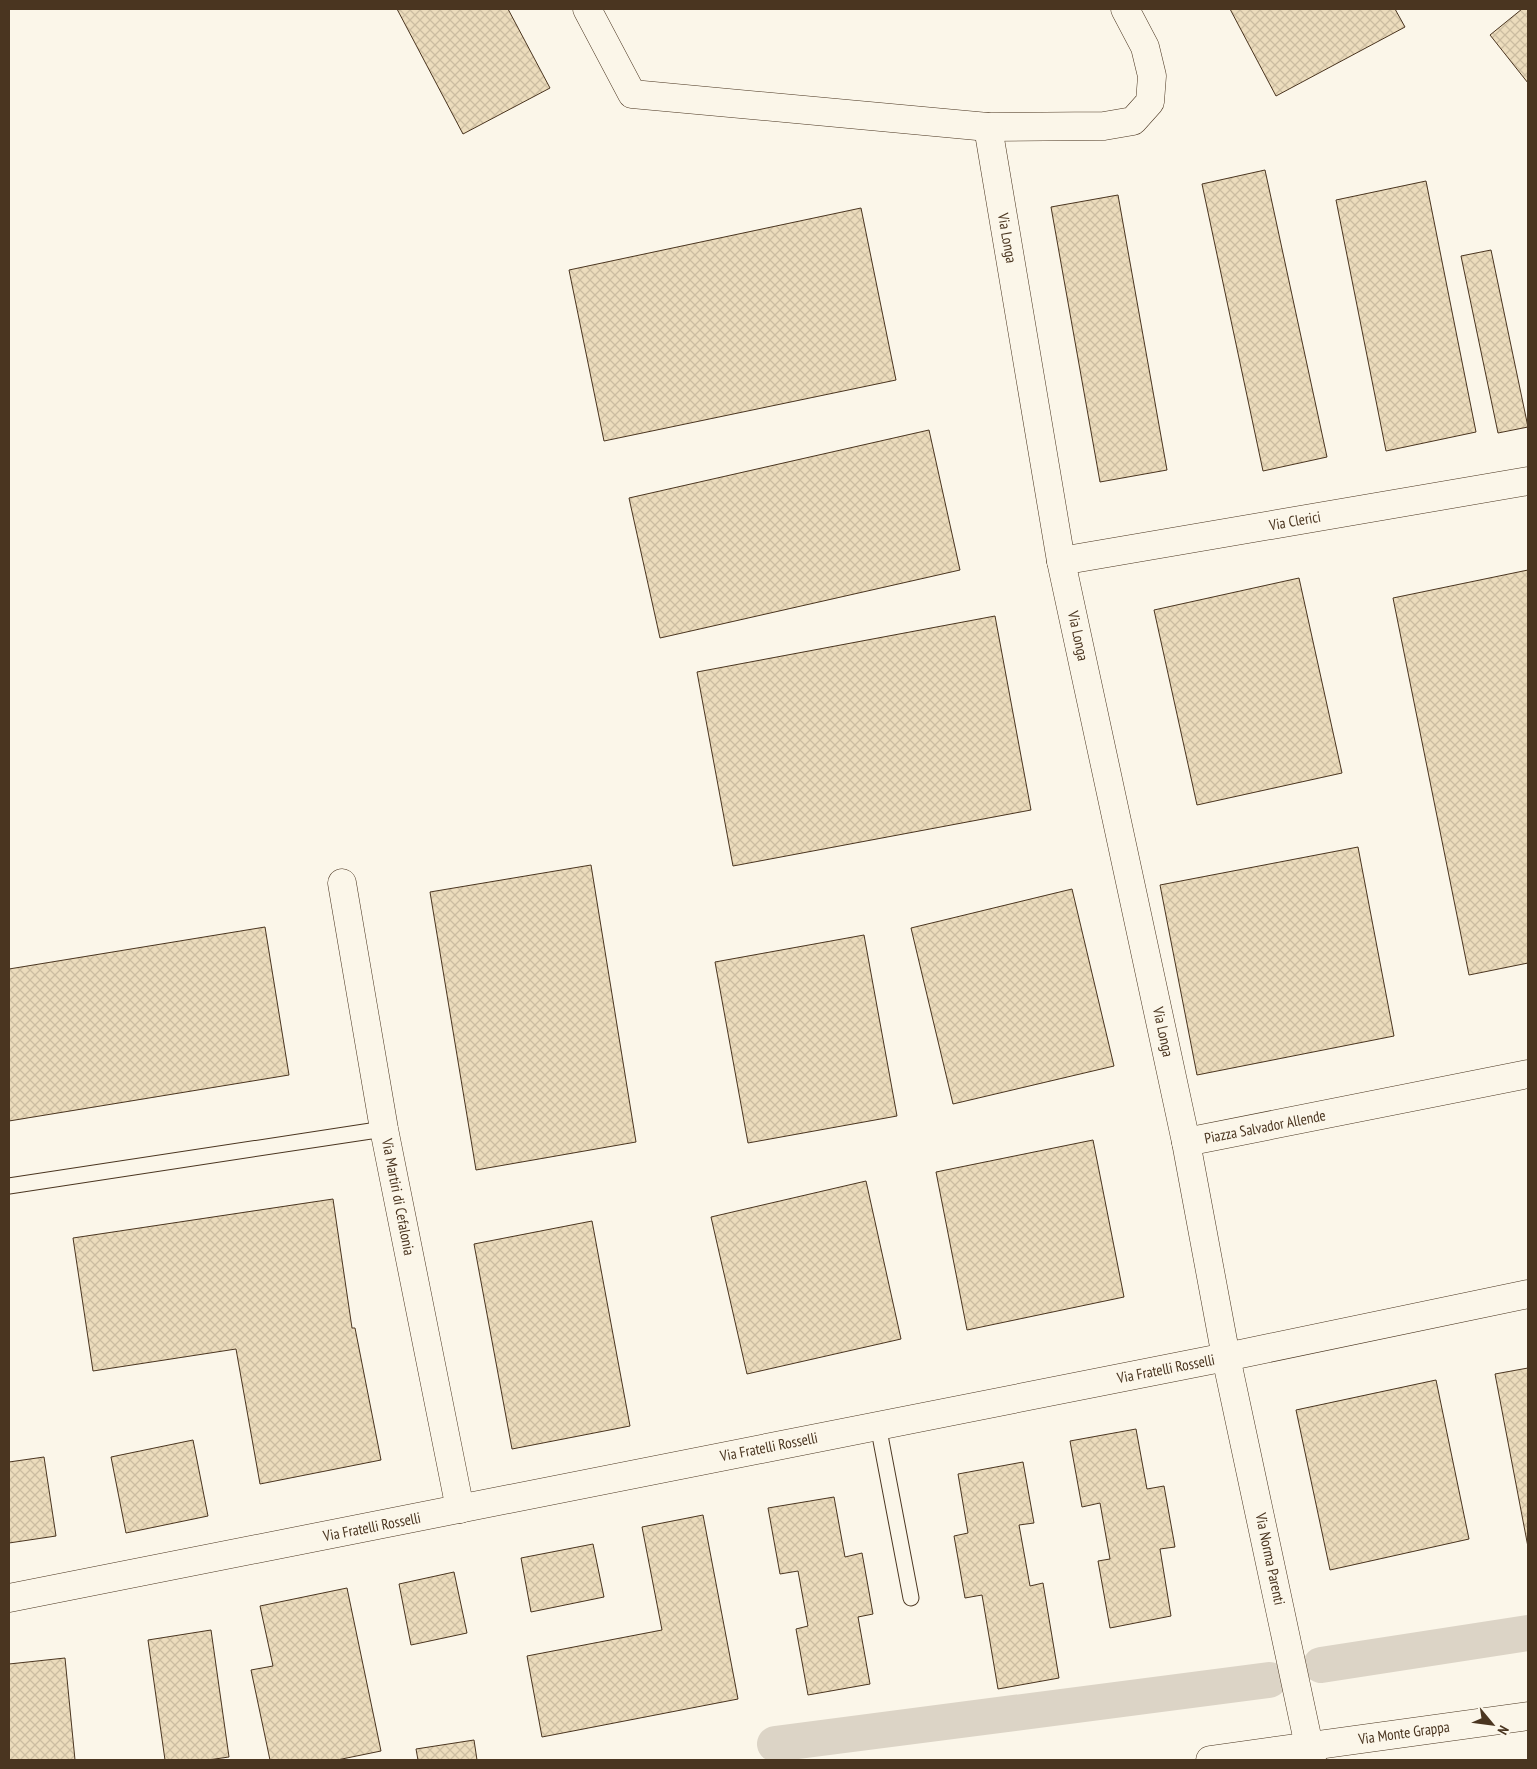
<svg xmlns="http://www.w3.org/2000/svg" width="1537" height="1769" viewBox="0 0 1537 1769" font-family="'PT Sans Narrow',sans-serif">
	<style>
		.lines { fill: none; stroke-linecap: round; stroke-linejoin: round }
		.canal { stroke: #dcd4c6; stroke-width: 36 }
		.building { fill: url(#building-cross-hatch); stroke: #4a3520 }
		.lane-casing { stroke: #4a3520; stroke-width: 17 }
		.street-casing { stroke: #4a3520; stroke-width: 29 }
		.lane { stroke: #fbf6e9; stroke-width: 15 }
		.street { stroke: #fbf6e9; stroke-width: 28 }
		.labels { text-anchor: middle; stroke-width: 4; stroke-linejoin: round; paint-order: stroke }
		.street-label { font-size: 15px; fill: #4a3520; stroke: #fbf6e9 }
	</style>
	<defs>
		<pattern id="building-cross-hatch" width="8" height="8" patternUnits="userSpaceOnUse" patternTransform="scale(1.25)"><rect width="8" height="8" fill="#ecdcbc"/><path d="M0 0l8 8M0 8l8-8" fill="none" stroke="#ccbda1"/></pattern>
	</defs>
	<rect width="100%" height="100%" fill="#fbf6e9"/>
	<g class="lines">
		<g class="canal">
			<path d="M 1321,1665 L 1528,1633"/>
			<path d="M 775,1744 L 1269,1680"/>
		</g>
	</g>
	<g class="building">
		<path d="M 397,9 L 508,9 L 550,88 L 463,134 Z"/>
		<path d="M 1230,9 L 1395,9 L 1405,27 L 1276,96 Z"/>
		<path d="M 1522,9 L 1528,9 L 1528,83 L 1490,35 Z"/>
		<path d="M 1265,170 L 1327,457 L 1263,471 L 1202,184 Z"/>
		<path d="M 1426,181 L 1476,432 L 1386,451 L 1336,200 Z"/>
		<path d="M 1118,195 L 1167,470 L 1100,482 L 1051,207 Z"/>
		<path d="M 861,208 L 896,380 L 604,441 L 569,270 Z"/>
		<path d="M 1491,250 L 1528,427 L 1498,433 L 1461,256 Z"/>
		<path d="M 929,430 L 960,570 L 660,638 L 629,498 Z"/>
		<path d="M 1528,570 L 1528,963 L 1469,975 L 1393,598 Z"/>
		<path d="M 1299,578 L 1342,773 L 1197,805 L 1154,610 Z"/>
		<path d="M 995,616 L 1031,810 L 733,866 L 697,672 Z"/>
		<path d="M 1358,847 L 1394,1036 L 1197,1075 L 1160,885 Z"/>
		<path d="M 591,865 L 636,1142 L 476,1170 L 430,892 Z"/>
		<path d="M 1072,889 L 1114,1066 L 953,1104 L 911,928 Z"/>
		<path d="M 265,927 L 289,1075 L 9,1121 L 9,969 Z"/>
		<path d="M 864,935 L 897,1116 L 748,1143 L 715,962 Z"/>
		<path d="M 1093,1140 L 1124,1297 L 967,1330 L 936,1172 Z"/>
		<path d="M 866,1181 L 901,1339 L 747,1374 L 711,1217 Z"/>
		<path d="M 333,1199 L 352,1328 L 355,1328 L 381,1460 L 260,1484 L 236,1349 L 93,1371 L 73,1238 Z"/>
		<path d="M 592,1221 L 630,1426 L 512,1449 L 474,1244 Z"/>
		<path d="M 1528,1368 L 1528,1547 L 1495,1374 Z"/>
		<path d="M 1436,1380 L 1469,1539 L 1330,1570 L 1296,1410 Z"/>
		<path d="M 1136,1429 L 1147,1489 L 1164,1486 L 1175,1547 L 1160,1549 L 1171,1616 L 1110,1628 L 1098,1561 L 1110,1559 L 1100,1503 L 1082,1507 L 1070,1441 Z"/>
		<path d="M 193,1440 L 208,1516 L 126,1533 L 111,1457 Z"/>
		<path d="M 44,1457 L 56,1536 L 9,1543 L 9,1462 Z"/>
		<path d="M 1023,1462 L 1034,1523 L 1019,1525 L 1030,1586 L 1043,1583 L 1059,1678 L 998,1689 L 982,1595 L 965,1598 L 954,1536 L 968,1533 L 958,1474 Z"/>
		<path d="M 834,1497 L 845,1557 L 862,1553 L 873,1614 L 858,1617 L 870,1684 L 808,1695 L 796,1629 L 808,1626 L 798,1571 L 780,1574 L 768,1508 Z"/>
		<path d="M 703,1515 L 738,1699 L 542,1737 L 527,1656 L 662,1630 L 642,1527 Z"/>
		<path d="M 593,1544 L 604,1597 L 531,1612 L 521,1558 Z"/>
		<path d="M 454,1572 L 467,1633 L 411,1645 L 399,1584 Z"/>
		<path d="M 347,1588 L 381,1751 L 337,1760 L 270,1760 L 251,1670 L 273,1666 L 260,1606 Z"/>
		<path d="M 211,1630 L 229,1757 L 208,1760 L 165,1760 L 148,1640 Z"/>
		<path d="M 65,1658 L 75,1760 L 9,1760 L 9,1664 Z"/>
		<path d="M 474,1740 L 477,1760 L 418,1760 L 416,1749 Z"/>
	</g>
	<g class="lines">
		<defs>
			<g id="lane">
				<path d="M 9,1186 L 384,1129"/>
				<path d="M 878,1425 L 911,1598"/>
			</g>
			<g id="street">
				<path d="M 587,9 L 632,94 L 988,127 L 1104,126 L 1133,121 L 1150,102 L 1152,76 L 1145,47 L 1125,9"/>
				<path d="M 988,127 L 1061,561 L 1186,1142 L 1226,1357 L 1312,1760"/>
				<path d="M 1061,561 L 1528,481"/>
				<path d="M 342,883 L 384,1129 L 460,1509"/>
				<path d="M 1186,1142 L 1528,1074"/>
				<path d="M 9,1598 L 1226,1357 L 1528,1294"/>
				<path d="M 1210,1760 L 1528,1716"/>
			</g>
		</defs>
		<use href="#lane" class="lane-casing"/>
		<use href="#street" class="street-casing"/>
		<use href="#lane" class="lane"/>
		<use href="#street" class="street"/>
	</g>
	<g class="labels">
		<g class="street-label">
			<text transform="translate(1007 238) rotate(80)" y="5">Via Longa</text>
			<text transform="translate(1295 521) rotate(-10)" y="5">Via Clerici</text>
			<text transform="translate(1078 636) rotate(78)" y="5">Via Longa</text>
			<text transform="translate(1163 1032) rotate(78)" y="5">Via Longa</text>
			<text transform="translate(1265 1127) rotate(-11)" y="5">Piazza Salvador Allende</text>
			<text transform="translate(398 1197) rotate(79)" y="5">Via Martiri di Cefalonia</text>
			<text transform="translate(1166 1369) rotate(-11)" y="5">Via Fratelli Rosselli</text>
			<text transform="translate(769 1447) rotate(-11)" y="5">Via Fratelli Rosselli</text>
			<text transform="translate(372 1527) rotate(-11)" y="5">Via Fratelli Rosselli</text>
			<text transform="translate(1270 1559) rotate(78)" y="5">Via Norma Parenti</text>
			<text transform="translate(1404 1733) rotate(-8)" y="5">Via Monte Grappa</text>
		</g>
	</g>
	<rect width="1537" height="1769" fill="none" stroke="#4a3520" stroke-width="20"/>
	<g transform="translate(1492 1724) rotate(119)" stroke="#fbf6e9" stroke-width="4" paint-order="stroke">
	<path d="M0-4L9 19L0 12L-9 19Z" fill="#4a3520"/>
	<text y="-8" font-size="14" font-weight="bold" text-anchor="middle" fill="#4a3520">N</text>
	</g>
</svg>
